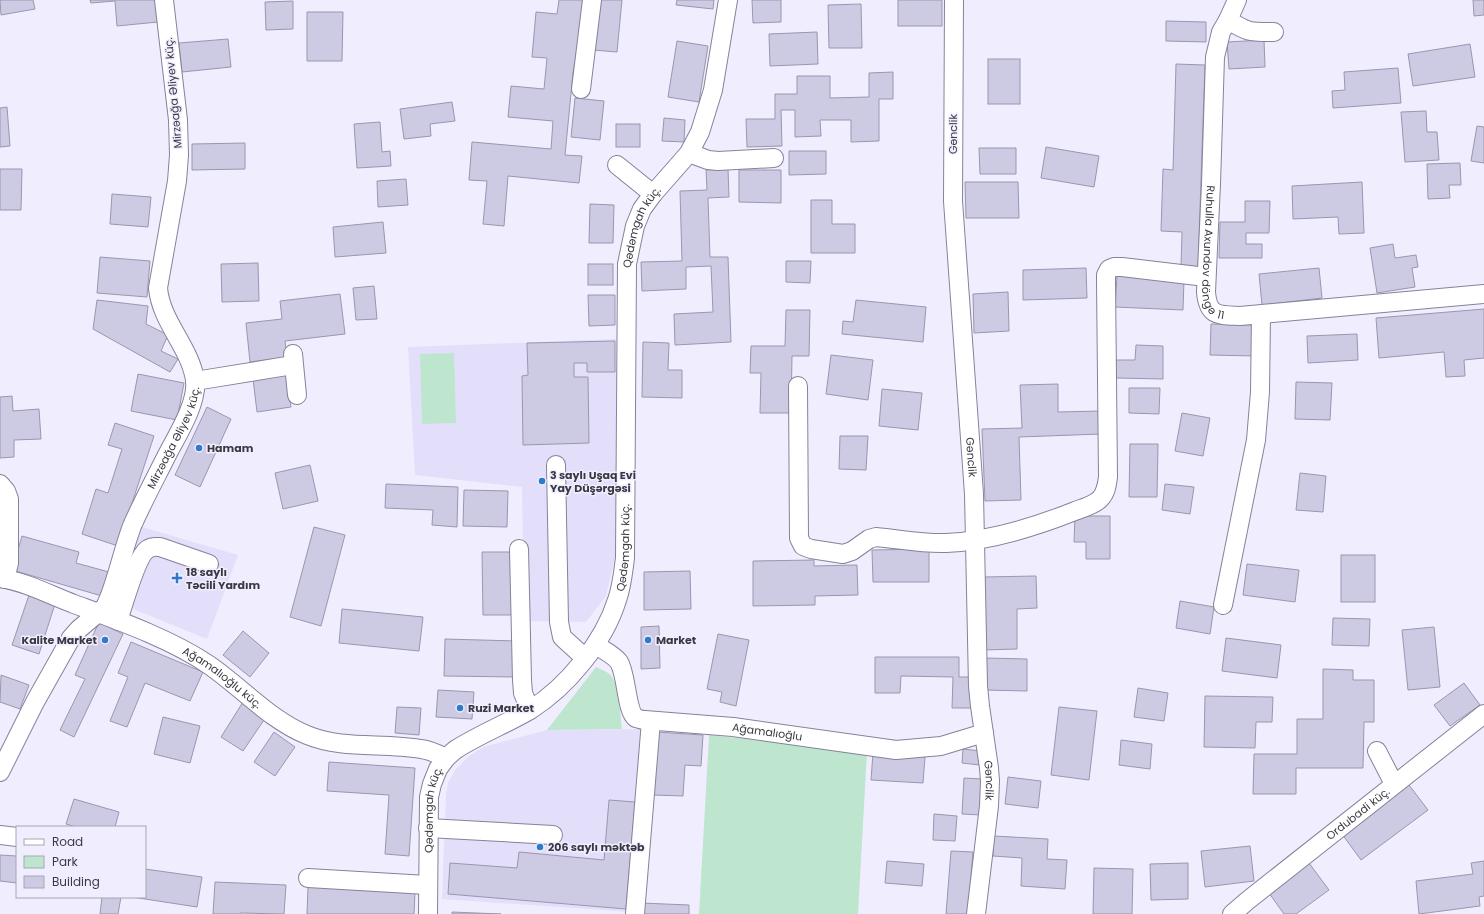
<svg xmlns="http://www.w3.org/2000/svg" width="1484" height="914" viewBox="0 0 1484 914" font-family="Poppins,sans-serif">
	<style>
		.built { fill: #e3dffa }
		.green { fill: #bee6cf }
		.building { fill: #cdcae3; stroke: #9a96af }
		.lines { fill: none; stroke-linecap: round; stroke-linejoin: round }
		.minor-casing { stroke: #85829a; stroke-width: 20 }
		.minor { stroke: #fff; stroke-width: 18 }
		.poi-dot { fill: #2f7aca; stroke: #f0eefe; stroke-width: 1.5 }
		.labels { text-anchor: middle; stroke-width: 3; stroke-linejoin: round; paint-order: stroke }
		.street-label { font-size: 11px; fill: #3a3943; stroke: #f0eefe }
		.poi-label { font-size: 11px; font-weight: bold; fill: #3a3943; stroke: #f0eefe; text-anchor: start }
	</style>
	<rect width="100%" height="100%" fill="#f0eefe"/>
	<g class="built">
		<path d="M 616,339 L 616,553 L 606,596 L 586,622 L 524,621 L 522,487 L 415,475 L 408,347 Z"/>
		<path d="M 142,527 L 238,555 L 207,639 L 116,602 Z"/>
		<path d="M 646,729 L 630,912 L 442,899 L 446,794 L 448,783 L 455,770 L 468,757 L 483,747 L 547,730 Z"/>
	</g>
	<g class="green">
		<path d="M 454,353 L 456,423 L 422,424 L 420,354 Z"/>
		<path d="M 596,667 C 602,670 609,672 612,677 C 620,689 620,715 622,729 L 547,730 Z"/>
		<path d="M 709,735 L 867,752 L 858,914 L 699,914 Z"/>
	</g>
	<g class="building">
		<path d="M 0,0 L 33,0 L 35,9 L 1,15 Z"/>
		<path d="M 90,0 L 156,0 L 158,22 L 117,26 L 115,1 L 91,3 Z"/>
		<path d="M 559,0 L 585,0 L 573,73 L 565,155 L 582,156 L 579,183 L 508,176 L 504,226 L 483,224 L 487,181 L 469,180 L 472,142 L 551,149 L 553,121 L 508,117 L 511,86 L 544,89 L 547,58 L 532,57 L 536,12 L 557,14 Z"/>
		<path d="M 598,0 L 622,0 L 617,52 L 593,50 Z"/>
		<path d="M 677,0 L 714,0 L 713,9 L 676,5 Z"/>
		<path d="M 752,0 L 781,0 L 781,22 L 753,23 Z"/>
		<rect x="898" y="0" width="44" height="26"/>
		<path d="M 1473,0 L 1484,0 L 1484,15 L 1474,16 Z"/>
		<path d="M 293,1 L 293,29 L 266,30 L 265,2 Z"/>
		<path d="M 861,4 L 862,48 L 829,48 L 828,5 Z"/>
		<path d="M 307,12 L 343,12 L 342,61 L 307,61 Z"/>
		<path d="M 1166,21 L 1206,22 L 1206,42 L 1166,41 Z"/>
		<path d="M 817,32 L 818,64 L 770,66 L 769,34 Z"/>
		<path d="M 228,39 L 231,67 L 182,72 L 179,43 Z"/>
		<path d="M 1264,40 L 1265,67 L 1229,69 L 1227,42 Z"/>
		<path d="M 677,41 L 708,46 L 699,102 L 668,97 Z"/>
		<path d="M 1470,44 L 1475,77 L 1413,86 L 1408,54 Z"/>
		<rect x="988" y="59" width="32" height="45"/>
		<path d="M 1176,64 L 1205,65 L 1198,267 L 1181,267 L 1182,232 L 1161,231 L 1163,169 L 1173,170 Z"/>
		<path d="M 1398,68 L 1401,103 L 1333,108 L 1332,91 L 1345,90 L 1344,72 Z"/>
		<path d="M 893,72 L 893,99 L 879,99 L 879,141 L 851,142 L 851,120 L 820,120 L 821,136 L 795,137 L 795,110 L 781,110 L 782,146 L 747,147 L 746,119 L 775,119 L 775,94 L 797,94 L 797,76 L 830,76 L 830,98 L 869,97 L 869,73 Z"/>
		<path d="M 575,98 L 604,101 L 600,140 L 571,137 Z"/>
		<path d="M 452,102 L 455,121 L 430,124 L 431,136 L 404,139 L 400,109 Z"/>
		<path d="M 7,107 L 10,146 L 0,147 L 0,108 Z"/>
		<path d="M 1426,111 L 1427,132 L 1437,132 L 1439,160 L 1405,162 L 1401,112 Z"/>
		<path d="M 664,118 L 685,120 L 684,142 L 662,141 Z"/>
		<path d="M 380,122 L 382,152 L 390,151 L 391,166 L 357,168 L 354,124 Z"/>
		<rect x="616" y="124" width="24" height="23"/>
		<path d="M 1477,126 L 1484,127 L 1484,163 L 1471,161 Z"/>
		<path d="M 245,143 L 245,169 L 192,170 L 192,144 Z"/>
		<path d="M 1046,147 L 1099,156 L 1094,187 L 1041,178 Z"/>
		<path d="M 979,148 L 1016,148 L 1016,174 L 980,174 Z"/>
		<path d="M 789,151 L 826,151 L 826,174 L 789,175 Z"/>
		<path d="M 1460,163 L 1461,185 L 1449,185 L 1450,198 L 1428,199 L 1427,164 Z"/>
		<path d="M 0,169 L 22,169 L 21,210 L 0,210 Z"/>
		<path d="M 728,169 L 729,197 L 708,198 L 710,257 L 728,257 L 731,342 L 675,345 L 674,314 L 713,312 L 711,266 L 686,267 L 686,289 L 642,291 L 641,262 L 682,261 L 680,191 L 707,190 L 706,170 Z"/>
		<path d="M 739,170 L 781,170 L 781,203 L 739,202 Z"/>
		<path d="M 406,179 L 408,205 L 378,207 L 377,181 Z"/>
		<path d="M 965,182 L 1018,182 L 1019,218 L 966,218 Z"/>
		<path d="M 1362,182 L 1364,233 L 1339,234 L 1338,217 L 1293,219 L 1292,186 Z"/>
		<path d="M 112,194 L 151,197 L 148,227 L 110,224 Z"/>
		<path d="M 811,200 L 832,200 L 832,224 L 855,224 L 855,253 L 811,253 Z"/>
		<path d="M 1245,201 L 1270,201 L 1269,233 L 1246,233 L 1246,244 L 1262,244 L 1262,258 L 1219,258 L 1220,222 L 1245,222 Z"/>
		<path d="M 590,204 L 614,205 L 613,243 L 589,243 Z"/>
		<path d="M 383,222 L 386,253 L 335,257 L 333,227 Z"/>
		<path d="M 1393,244 L 1395,258 L 1416,255 L 1418,267 L 1412,268 L 1415,287 L 1377,293 L 1370,248 Z"/>
		<path d="M 100,257 L 150,261 L 147,297 L 97,293 Z"/>
		<path d="M 786,261 L 811,261 L 810,283 L 786,282 Z"/>
		<path d="M 258,263 L 259,301 L 222,302 L 221,264 Z"/>
		<rect x="588" y="264" width="25" height="21"/>
		<path d="M 1086,268 L 1087,298 L 1023,300 L 1023,270 Z"/>
		<path d="M 1319,268 L 1322,298 L 1262,305 L 1259,274 Z"/>
		<path d="M 1117,276 L 1184,280 L 1183,310 L 1115,307 Z"/>
		<path d="M 374,286 L 377,319 L 356,320 L 353,288 Z"/>
		<path d="M 1008,292 L 1009,331 L 974,333 L 973,294 Z"/>
		<path d="M 340,294 L 345,334 L 285,341 L 287,357 L 250,362 L 246,323 L 282,319 L 280,301 Z"/>
		<path d="M 588,295 L 615,295 L 615,325 L 589,326 Z"/>
		<path d="M 97,300 L 148,306 L 146,324 L 168,335 L 161,351 L 178,359 L 170,372 L 93,329 Z"/>
		<path d="M 856,300 L 926,307 L 923,342 L 842,334 L 843,321 L 853,322 Z"/>
		<path d="M 1484,309 L 1484,358 L 1464,360 L 1465,376 L 1446,377 L 1444,352 L 1379,358 L 1376,318 Z"/>
		<path d="M 786,310 L 810,310 L 809,356 L 792,356 L 791,413 L 760,413 L 761,373 L 750,373 L 751,346 L 785,346 Z"/>
		<path d="M 1211,324 L 1255,325 L 1254,356 L 1210,355 Z"/>
		<path d="M 1357,334 L 1358,360 L 1308,363 L 1307,336 Z"/>
		<path d="M 615,341 L 615,372 L 587,372 L 587,363 L 574,363 L 574,377 L 588,377 L 589,443 L 523,445 L 522,376 L 528,375 L 527,343 Z"/>
		<path d="M 643,342 L 669,343 L 668,370 L 682,370 L 682,398 L 642,397 Z"/>
		<path d="M 1136,345 L 1163,346 L 1163,379 L 1116,378 L 1116,360 L 1135,360 Z"/>
		<path d="M 831,355 L 873,360 L 868,400 L 826,394 Z"/>
		<path d="M 138,374 L 184,383 L 177,420 L 131,411 Z"/>
		<path d="M 286,374 L 291,407 L 257,412 L 253,379 Z"/>
		<path d="M 1296,382 L 1332,383 L 1330,420 L 1295,419 Z"/>
		<path d="M 1058,384 L 1058,412 L 1100,411 L 1101,434 L 1019,437 L 1021,500 L 985,501 L 982,429 L 1022,428 L 1020,385 Z"/>
		<path d="M 1129,388 L 1160,388 L 1159,414 L 1129,413 Z"/>
		<path d="M 882,389 L 922,393 L 918,430 L 879,426 Z"/>
		<path d="M 12,396 L 13,411 L 39,409 L 41,439 L 14,440 L 14,457 L 0,458 L 0,397 Z"/>
		<path d="M 207,407 L 231,419 L 200,487 L 175,475 Z"/>
		<path d="M 1182,413 L 1210,418 L 1203,456 L 1175,451 Z"/>
		<path d="M 115,423 L 154,436 L 118,546 L 82,534 L 96,489 L 108,493 L 122,449 L 108,445 Z"/>
		<path d="M 840,436 L 868,436 L 866,470 L 839,469 Z"/>
		<path d="M 1130,444 L 1158,444 L 1157,497 L 1129,497 Z"/>
		<path d="M 310,465 L 318,501 L 283,509 L 275,473 Z"/>
		<path d="M 1300,473 L 1326,476 L 1323,512 L 1296,510 Z"/>
		<path d="M 386,484 L 458,487 L 457,527 L 432,525 L 433,510 L 385,508 Z"/>
		<path d="M 1165,484 L 1194,487 L 1190,514 L 1162,510 Z"/>
		<path d="M 464,490 L 508,491 L 507,527 L 463,526 Z"/>
		<path d="M 1075,516 L 1110,516 L 1110,559 L 1086,559 L 1086,542 L 1074,542 Z"/>
		<path d="M 314,527 L 345,535 L 321,626 L 290,617 Z"/>
		<path d="M 22,536 L 79,552 L 76,563 L 109,572 L 102,596 L 12,570 Z"/>
		<path d="M 929,549 L 929,582 L 873,582 L 872,550 Z"/>
		<path d="M 482,552 L 515,552 L 515,615 L 483,615 Z"/>
		<rect x="1341" y="555" width="34" height="47"/>
		<path d="M 814,560 L 814,566 L 857,565 L 858,595 L 815,596 L 815,605 L 753,606 L 753,561 Z"/>
		<path d="M 1247,564 L 1299,570 L 1295,602 L 1243,595 Z"/>
		<path d="M 690,571 L 691,609 L 644,610 L 644,572 Z"/>
		<path d="M 1036,576 L 1037,608 L 1017,609 L 1017,649 L 984,650 L 983,577 Z"/>
		<path d="M 29,595 L 55,604 L 39,654 L 12,645 Z"/>
		<path d="M 1180,601 L 1214,607 L 1210,634 L 1176,628 Z"/>
		<path d="M 342,609 L 423,617 L 419,651 L 339,643 Z"/>
		<path d="M 1333,618 L 1370,619 L 1369,646 L 1332,645 Z"/>
		<path d="M 99,622 L 123,634 L 74,737 L 60,730 L 85,679 L 75,675 Z"/>
		<path d="M 659,626 L 660,668 L 641,669 L 641,627 Z"/>
		<path d="M 1434,627 L 1440,687 L 1408,690 L 1402,630 Z"/>
		<path d="M 243,631 L 269,653 L 250,677 L 223,655 Z"/>
		<path d="M 718,634 L 749,640 L 736,706 L 720,702 L 722,692 L 707,689 Z"/>
		<path d="M 1226,638 L 1281,645 L 1277,678 L 1222,671 Z"/>
		<path d="M 445,639 L 516,641 L 515,677 L 444,676 Z"/>
		<path d="M 131,642 L 203,672 L 190,701 L 145,683 L 127,727 L 110,721 L 128,677 L 118,673 Z"/>
		<path d="M 875,657 L 959,657 L 959,677 L 973,677 L 973,708 L 952,708 L 953,677 L 901,676 L 900,693 L 875,693 Z"/>
		<path d="M 985,658 L 1027,659 L 1027,691 L 984,690 Z"/>
		<path d="M 1323,669 L 1353,670 L 1353,680 L 1374,680 L 1374,722 L 1364,722 L 1363,768 L 1296,768 L 1296,794 L 1253,794 L 1254,754 L 1297,754 L 1297,719 L 1323,719 Z"/>
		<path d="M 1,675 L 29,685 L 20,709 L 0,702 Z"/>
		<path d="M 1464,683 L 1480,705 L 1450,726 L 1434,705 Z"/>
		<path d="M 1138,688 L 1168,693 L 1164,721 L 1134,717 Z"/>
		<path d="M 438,690 L 474,692 L 472,719 L 436,717 Z"/>
		<path d="M 1205,696 L 1273,697 L 1272,722 L 1256,722 L 1255,748 L 1204,747 Z"/>
		<path d="M 243,702 L 266,717 L 243,751 L 221,737 Z"/>
		<path d="M 397,707 L 421,708 L 419,735 L 395,733 Z"/>
		<path d="M 1059,707 L 1097,711 L 1089,780 L 1051,775 Z"/>
		<path d="M 163,717 L 200,726 L 190,763 L 154,754 Z"/>
		<path d="M 274,732 L 295,747 L 275,776 L 254,762 Z"/>
		<path d="M 656,732 L 703,735 L 701,766 L 685,765 L 683,796 L 653,795 Z"/>
		<path d="M 1121,740 L 1152,744 L 1150,769 L 1119,765 Z"/>
		<path d="M 963,749 L 981,751 L 980,765 L 962,763 Z"/>
		<path d="M 873,753 L 925,757 L 923,783 L 871,780 Z"/>
		<path d="M 329,762 L 415,768 L 409,856 L 385,854 L 389,795 L 327,791 Z"/>
		<path d="M 1008,777 L 1041,781 L 1038,808 L 1005,804 Z"/>
		<path d="M 964,778 L 982,779 L 981,815 L 962,814 Z"/>
		<path d="M 1409,785 L 1428,810 L 1361,860 L 1342,834 Z"/>
		<path d="M 74,799 L 119,812 L 115,827 L 76,827 L 66,824 Z"/>
		<path d="M 609,800 L 635,802 L 626,909 L 448,894 L 450,863 L 517,868 L 519,852 L 604,860 Z"/>
		<path d="M 934,814 L 957,816 L 955,841 L 933,840 Z"/>
		<path d="M 994,836 L 1048,839 L 1047,859 L 1067,860 L 1065,889 L 1021,886 L 1022,858 L 993,856 Z"/>
		<path d="M 1250,846 L 1254,881 L 1205,887 L 1201,851 Z"/>
		<path d="M 951,851 L 973,852 L 968,914 L 946,914 Z"/>
		<path d="M 0,855 L 17,856 L 17,883 L 0,881 Z"/>
		<path d="M 887,861 L 924,864 L 922,886 L 885,883 Z"/>
		<path d="M 1484,861 L 1484,896 L 1479,897 L 1480,906 L 1419,914 L 1416,881 L 1473,874 L 1471,863 Z"/>
		<path d="M 1188,863 L 1188,899 L 1151,900 L 1150,864 Z"/>
		<path d="M 1309,863 L 1329,890 L 1296,914 L 1284,914 L 1269,893 Z"/>
		<path d="M 1094,868 L 1133,869 L 1132,914 L 1093,914 Z"/>
		<path d="M 145,869 L 202,877 L 197,907 L 132,897 L 145,897 Z"/>
		<path d="M 215,882 L 286,885 L 284,914 L 240,913 L 240,914 L 213,914 Z"/>
		<path d="M 308,887 L 415,892 L 414,914 L 307,914 Z"/>
		<path d="M 102,897 L 121,897 L 118,914 L 100,914 Z"/>
		<path d="M 641,903 L 689,905 L 689,914 L 641,914 Z"/>
		<path d="M 452,912 L 501,914 L 452,914 Z"/>
	</g>
	<g class="lines">
		<defs>
			<g id="minor">
				<path id="s1" d="M 954,0 L 953,201 L 974,494 L 978,686 L 980,706 L 989,768 L 990,781 L 989,806 L 976,914"/>
				<path id="s2" d="M 1237,0 L 1228,20 L 1221,32 L 1215,57 L 1211,184 L 1206,292 C 1208,317 1219,315 1240,316 L 1484,294"/>
				<path d="M 1228,20 C 1249,33 1250,32 1274,32"/>
				<path d="M 581,89 L 592,0"/>
				<path d="M 689,153 L 708,160 L 718,161 L 774,158"/>
				<path d="M 617,165 L 653,194"/>
				<path d="M 293,354 L 297,395"/>
				<path d="M 195,381 L 293,365"/>
				<path d="M 798,386 L 799,538 L 803,546 L 811,549 L 843,554 L 852,551 L 869,539 L 876,537 C 899,539 923,544 946,543 C 990,541 1035,527 1075,511 C 1083,508 1094,505 1100,499 C 1106,493 1107,485 1108,477 L 1106,282 L 1106,275 L 1109,269 L 1114,267 L 1122,267 L 1206,277"/>
				<path d="M 556,465 L 559,622 L 562,637 L 585,658"/>
				<path d="M 0,484 L 6,491 L 9,499 L 9,563 L 5,579"/>
				<path d="M 519,549 L 522,680 L 523,693 L 530,710"/>
				<path id="s3" d="M 0,578 C 26,582 50,595 74,604 C 117,620 171,639 209,665 C 241,687 270,720 307,735 C 343,750 383,742 421,749 C 430,750 438,754 446,758"/>
				<path d="M 1223,605 L 1256,440 L 1260,392 L 1261,315"/>
				<path d="M 118,621 C 123,606 137,555 148,549 C 152,546 156,547 160,547 L 209,564"/>
				<path id="s4" d="M 596,645 C 603,650 614,655 619,662 C 627,675 626,711 636,718 C 639,719 643,720 645,720 L 733,727 L 896,750 L 941,746 L 984,733"/>
				<path d="M 1377,751 L 1394,784"/>
				<path id="s5" d="M 0,772 L 35,702 L 71,638 L 79,629 L 105,607 L 109,598 C 118,575 123,550 132,526 C 143,501 156,477 168,453 C 178,434 198,402 195,380 C 190,347 161,322 158,288 L 177,181 L 179,155 L 178,120 L 164,0"/>
				<path d="M 428,828 L 553,835"/>
				<path d="M 0,835 L 17,837"/>
				<path d="M 308,878 L 427,885"/>
				<path id="s6" d="M 428,914 L 429,797 L 432,784 L 438,769 L 446,758 L 455,750 C 478,735 506,724 530,710 C 567,687 604,642 617,600 C 622,586 623,573 625,558 L 627,264 L 635,226 L 642,209 L 653,194 L 689,153 L 700,132 L 713,90 L 728,0"/>
				<path d="M 635,914 L 651,721"/>
				<path id="s7" d="M 1232,914 L 1247,901 L 1484,714"/>
			</g>
		</defs>
		<use href="#minor" class="minor-casing"/>
		<use href="#minor" class="minor"/>
	</g>
	<g class="poi-dot">
		<circle cx="199" cy="448" r="4"/>
		<circle cx="542" cy="481" r="4"/>
		<path d="M175 572h4v4h4v4h-4v4h-4v-4h-4v-4h4z"/>
		<circle cx="105" cy="640" r="4"/>
		<circle cx="648" cy="640" r="4"/>
		<circle cx="460" cy="708" r="4"/>
		<circle cx="540" cy="847" r="4"/>
	</g>
	<g class="labels">
		<g class="street-label">
			<text transform="translate(173 93) rotate(-95)" y="4">Mirzəağa Əliyev küç.</text>
			<text transform="translate(953 134) rotate(-90)" y="4">Gənclik</text>
			<text dy="4" stroke="none"><textPath href="#s6" startOffset="777">Qədəmgah küç.</textPath></text>
			<text dy="4" stroke="none"><textPath href="#s2" startOffset="260">Ruhulla Axundov döngə 11</textPath></text>
			<text dy="4" stroke="none"><textPath href="#s5" startOffset="381">Mirzəağa Əliyev küç.</textPath></text>
			<text dy="4" stroke="none"><textPath href="#s1" startOffset="458">Gənclik</textPath></text>
			<text dy="4" stroke="none"><textPath href="#s6" startOffset="453">Qədəmgah küç.</textPath></text>
			<text dy="4" stroke="none"><textPath href="#s3" startOffset="245">Ağamalıoğlu küç.</textPath></text>
			<text dy="4" stroke="none"><textPath href="#s4" startOffset="220">Ağamalıoğlu</textPath></text>
			<text dy="4" stroke="none"><textPath href="#s1" startOffset="782">Gənclik</textPath></text>
			<text dy="4" stroke="none"><textPath href="#s6" startOffset="105">Qədəmgah küç.</textPath></text>
			<text dy="4" stroke="none"><textPath href="#s7" startOffset="161">Ordubadi küç.</textPath></text>
		</g>
		<g class="poi-label">
			<text x="207" y="452">Hamam</text>
			<text x="550" y="479">3 saylı Uşaq Evi<tspan x="550" dy="13">Yay Düşərgəsi</tspan></text>
			<text x="186" y="576">18 saylı<tspan x="186" dy="13">Təcili Yardım</tspan></text>
			<text x="97" y="644" text-anchor="end">Kalite Market</text>
			<text x="656" y="644">Market</text>
			<text x="468" y="712">Ruzi Market</text>
			<text x="548" y="851">206 saylı məktəb</text>
		</g>
	</g>
	<rect x="16" y="826" width="130" height="72" fill="#f0eefe" stroke="#a7a6b3"/>
	<rect x="24" y="839" width="20" height="6" fill="#ffffff" stroke="#a7a6b3"/>
	<text x="52" y="846" font-size="12" fill="#3a3943">Road</text>
	<rect x="24" y="856" width="20" height="12" fill="#bee6cf" stroke="#a7a6b3"/>
	<text x="52" y="866" font-size="12" fill="#3a3943">Park</text>
	<rect x="24" y="876" width="20" height="12" fill="#cdcae3" stroke="#a7a6b3"/>
	<text x="52" y="886" font-size="12" fill="#3a3943">Building</text>
</svg>
